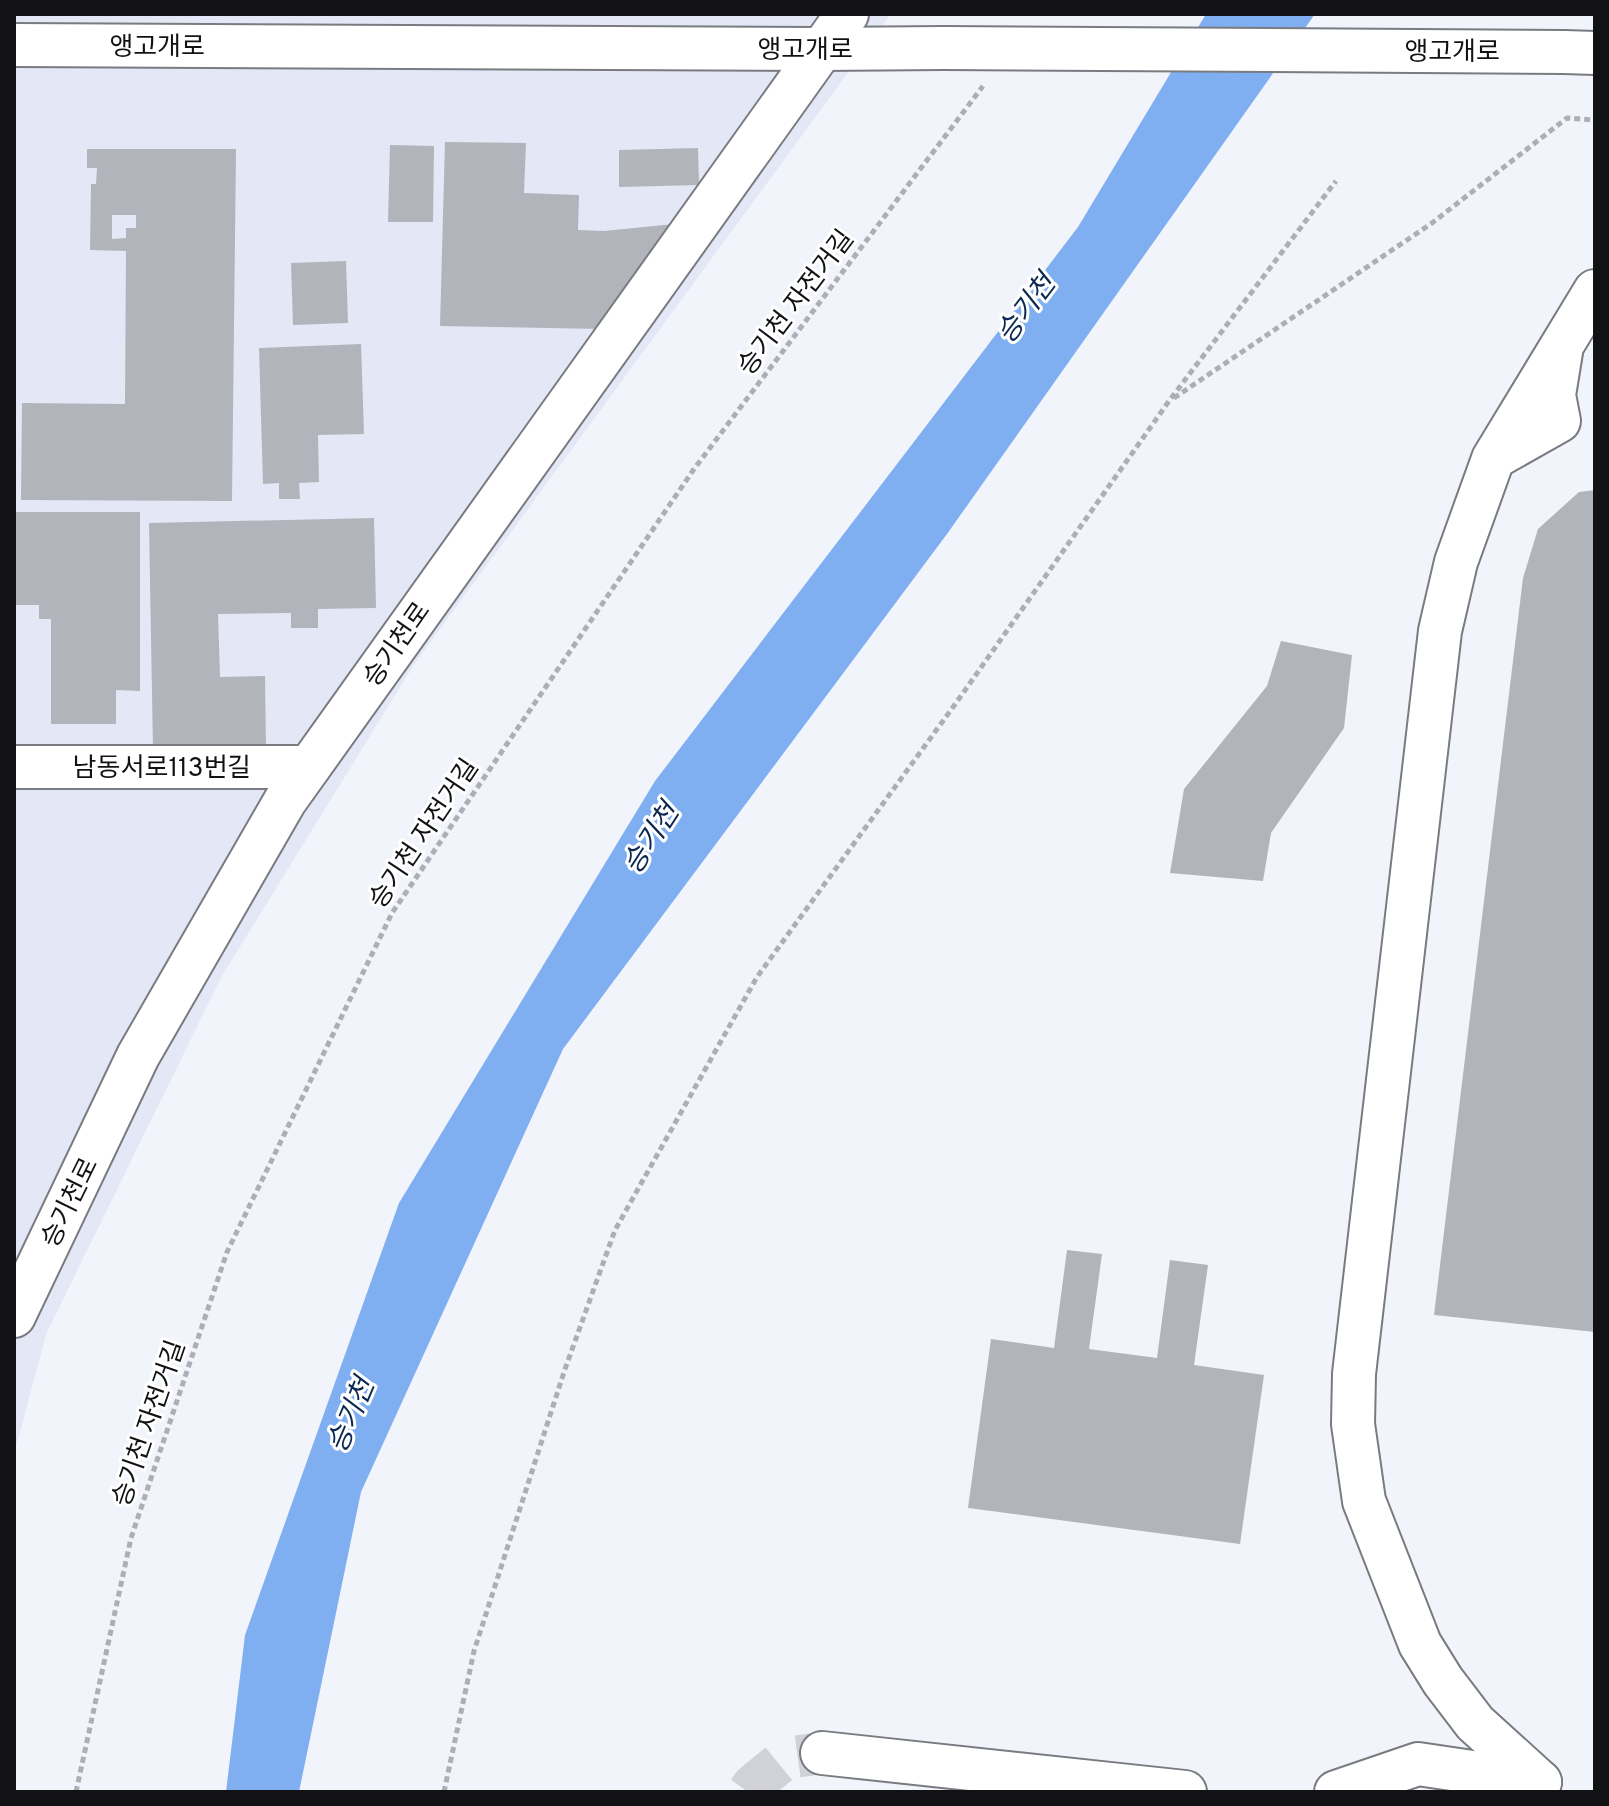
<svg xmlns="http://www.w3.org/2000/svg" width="1609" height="1806" viewBox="0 0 1609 1806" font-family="Overpass,'Noto Sans KR',sans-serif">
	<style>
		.built { fill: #e4e8f6 }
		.water { fill: #80aff1 }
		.building { fill: #b2b4bb; fill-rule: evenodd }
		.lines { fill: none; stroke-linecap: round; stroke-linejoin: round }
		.minor-tunnel { stroke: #d0d2d8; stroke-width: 42; stroke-dasharray: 42 21; stroke-linecap: butt }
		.minor-casing { stroke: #797b81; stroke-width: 46 }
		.path { stroke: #adafb4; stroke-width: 5; stroke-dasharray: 6 4; stroke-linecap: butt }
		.minor { stroke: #fff; stroke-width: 42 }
		.minor-bridge-casing { stroke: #797b81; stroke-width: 46; stroke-linecap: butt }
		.minor-bridge { stroke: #fff; stroke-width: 42 }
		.labels { text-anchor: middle; stroke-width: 6; stroke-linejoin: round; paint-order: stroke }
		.street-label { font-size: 26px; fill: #121215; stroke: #fff }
		.water-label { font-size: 28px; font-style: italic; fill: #0a2851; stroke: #fff }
	</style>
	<rect width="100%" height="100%" fill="#f2f4fb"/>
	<path class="built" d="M 14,14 L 891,14 L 415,663 L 222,976 L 47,1332 L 14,1454 Z"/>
	<path class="water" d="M 1206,14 L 1315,14 L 947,534 L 563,1049 L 361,1492 L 299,1792 L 226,1792 L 245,1635 L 399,1203 L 655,781 L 1078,227 Z"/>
	<g class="building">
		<path d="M 445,142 L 526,143 L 524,193 L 579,195 L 578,230 L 604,231 L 684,223 L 602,329 L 440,326 Z"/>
		<path d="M 390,145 L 434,146 L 433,222 L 388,222 Z"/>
		<path d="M 698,148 L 699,185 L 619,187 L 619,150 Z"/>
		<path d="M 87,149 L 236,149 L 232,501 L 21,500 L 22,403 L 125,404 L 126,251 L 90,250 L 91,184 L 96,184 L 97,168 L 87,168 ZM 112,215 L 136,215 L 136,228 L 126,228 L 126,238 L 112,239 Z"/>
		<path d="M 346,261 L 348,323 L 293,325 L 291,263 Z"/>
		<path d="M 361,344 L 364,434 L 318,435 L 319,482 L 299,483 L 300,499 L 279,499 L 279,483 L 263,484 L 259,348 Z"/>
		<path d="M 1595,490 L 1595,1332 L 1434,1315 L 1523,578 L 1538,529 L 1579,492 Z"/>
		<path d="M 14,512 L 140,512 L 140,691 L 116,690 L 116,724 L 51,724 L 51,619 L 39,619 L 39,605 L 14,605 Z"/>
		<path d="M 374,518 L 376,608 L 318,609 L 318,628 L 291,628 L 291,613 L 218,614 L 220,677 L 265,676 L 266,749 L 153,751 L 149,523 Z"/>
		<path d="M 1281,641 L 1352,655 L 1344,728 L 1271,833 L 1263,881 L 1170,873 L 1184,789 L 1267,686 Z"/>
		<path d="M 1067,1250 L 1102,1254 L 1089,1349 L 1157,1358 L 1170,1260 L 1208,1265 L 1194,1365 L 1264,1375 L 1240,1544 L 968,1508 L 991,1339 L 1054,1348 Z"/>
	</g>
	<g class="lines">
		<path class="minor-tunnel" d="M 748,1792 L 753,1785 L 786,1758 L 822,1753"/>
		<defs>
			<g id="minor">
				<path d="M 14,45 L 820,49 L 944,48"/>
				<path d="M 1564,52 L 1595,53"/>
				<path d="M 1497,456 L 1559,421 L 1554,395 L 1561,352"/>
				<path d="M 14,767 L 309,767"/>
				<path d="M 14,1316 L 138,1056 L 285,801 L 847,14"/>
				<path d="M 822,1753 L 1185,1792"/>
				<path d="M 1540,1782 L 1475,1723 L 1443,1681 L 1420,1644 L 1364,1501 L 1353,1424 L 1354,1374 L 1440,631 L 1456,562 L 1493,459 L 1595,291"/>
				<path d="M 1336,1792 L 1418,1764 L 1540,1782"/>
			</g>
		</defs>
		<use href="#minor" class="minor-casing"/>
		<g class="path">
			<path d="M 1174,398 L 1432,223 L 1567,118 L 1595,120"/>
			<path d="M 76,1792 L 131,1538 L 227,1252 L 392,913 L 694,469 L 983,86"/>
			<path d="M 444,1792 L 474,1651 L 565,1369 L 615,1230 L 757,977 L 956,703 L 1169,401 L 1336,181"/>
		</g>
		<use href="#minor" class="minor"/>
		<defs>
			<path id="minor-bridge" d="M 944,48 L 1564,52"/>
		</defs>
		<use href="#minor-bridge" class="minor-bridge-casing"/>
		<use href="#minor-bridge" class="minor-bridge"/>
	</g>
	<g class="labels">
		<g class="street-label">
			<text x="157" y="55">앵고개로</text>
			<text x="805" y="58">앵고개로</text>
			<text x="1452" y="60">앵고개로</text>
			<text transform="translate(795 302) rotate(-53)" y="9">승기천 자전거길</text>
			<text transform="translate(396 644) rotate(-55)" y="9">승기천로</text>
			<text x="162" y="776">남동서로113번길</text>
			<text transform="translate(423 833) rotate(-56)" y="9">승기천 자전거길</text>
			<text transform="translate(69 1202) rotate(-64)" y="9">승기천로</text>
			<text transform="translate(148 1423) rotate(-71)" y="9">승기천 자전거길</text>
		</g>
		<g class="water-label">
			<text transform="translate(1025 308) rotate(-53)" y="10">승기천</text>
			<text transform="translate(650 838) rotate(-57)" y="10">승기천</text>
			<text transform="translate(350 1415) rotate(-67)" y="10">승기천</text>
		</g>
	</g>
	<rect width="1609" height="1806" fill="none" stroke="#121215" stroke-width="32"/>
</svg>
